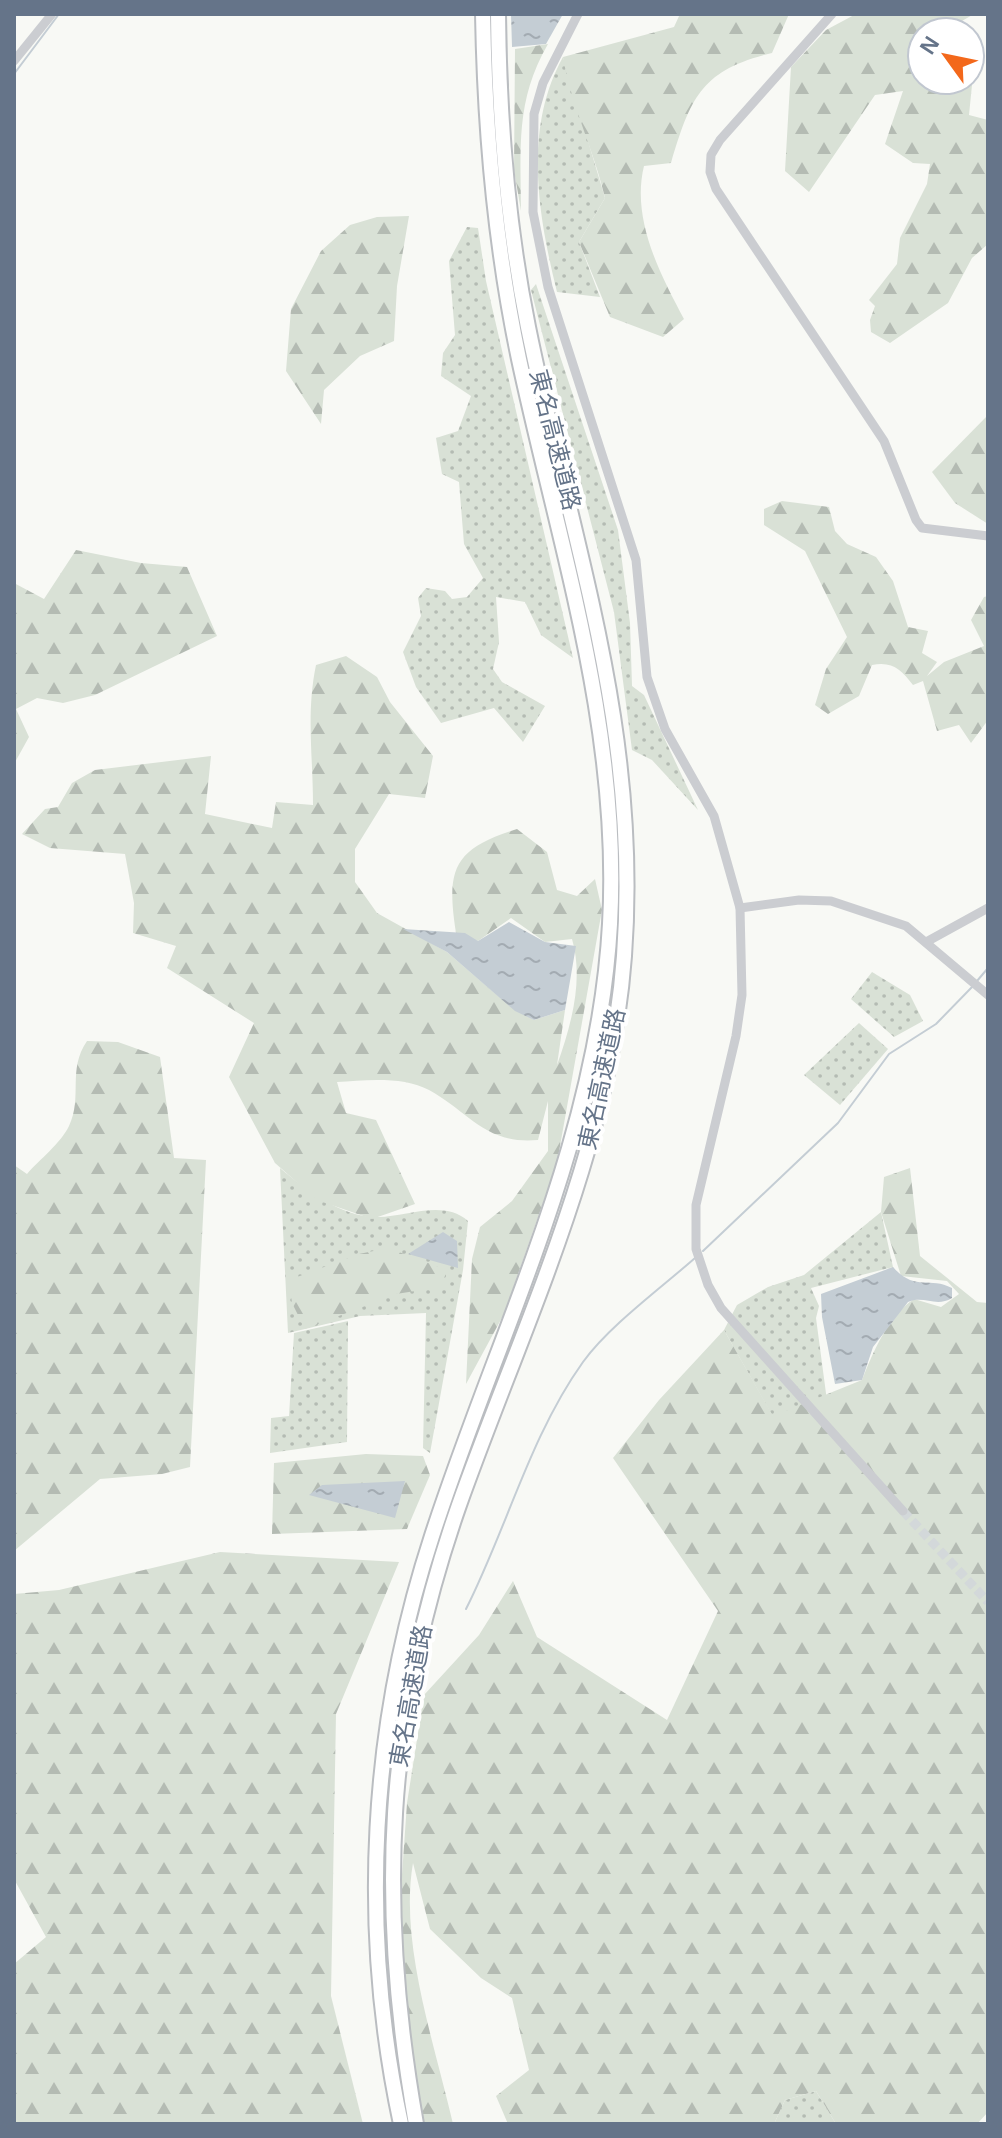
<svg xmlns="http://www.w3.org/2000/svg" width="1002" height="2138" viewBox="0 0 1002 2138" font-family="Arial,'Noto Sans JP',sans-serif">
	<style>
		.grass { fill: url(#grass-dots) }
		.forest { fill: url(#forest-firs) }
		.water { fill: url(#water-ripples) }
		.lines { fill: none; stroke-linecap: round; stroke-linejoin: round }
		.stream { stroke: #c4cdd4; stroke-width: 2 }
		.tertiary-tunnel { stroke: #d3d8da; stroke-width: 9; stroke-dasharray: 9 4.5; stroke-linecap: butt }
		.motorway-casing { stroke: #babdc1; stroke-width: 18 }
		.tertiary { stroke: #cbcdd1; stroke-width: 9 }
		.motorway { stroke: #fff; stroke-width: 14 }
		.labels { text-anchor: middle; stroke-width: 8; stroke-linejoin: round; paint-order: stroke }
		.street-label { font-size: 24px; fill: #657489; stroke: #fff }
	</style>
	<defs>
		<pattern id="grass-dots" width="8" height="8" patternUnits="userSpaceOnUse" patternTransform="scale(2)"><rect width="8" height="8" fill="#d9e1d6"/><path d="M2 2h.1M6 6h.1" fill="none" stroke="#b4bbb3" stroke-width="1.8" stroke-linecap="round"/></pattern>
		<pattern id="forest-firs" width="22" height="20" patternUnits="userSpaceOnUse" patternTransform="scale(2)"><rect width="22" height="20" fill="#d9e1d6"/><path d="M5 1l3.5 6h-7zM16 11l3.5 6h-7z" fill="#b4bbb3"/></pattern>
		<pattern id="water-ripples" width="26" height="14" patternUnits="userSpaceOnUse" patternTransform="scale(2)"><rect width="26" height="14" fill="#c4cdd4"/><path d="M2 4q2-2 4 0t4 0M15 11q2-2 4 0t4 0" fill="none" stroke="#a3abb2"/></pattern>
	</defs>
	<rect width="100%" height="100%" fill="#f8f9f5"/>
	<g class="grass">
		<path d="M 563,57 L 605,198 L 579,242 L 600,297 L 557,292 C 538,215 523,129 563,57 Z"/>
		<path d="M 467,227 L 478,228 L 486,281 L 573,658 L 541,635 L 525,602 L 496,597 L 499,642 L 493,669 L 502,682 L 545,706 L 523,742 L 494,708 L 441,723 L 416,687 L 403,652 L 421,616 L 418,598 L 426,588 L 445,591 L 452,599 L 467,597 L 483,578 L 464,544 L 459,482 L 442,474 L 436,438 L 458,431 L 471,396 L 441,376 L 443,353 L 455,335 L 449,261 Z"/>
		<path d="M 536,284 L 618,530 L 630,623 L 632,686 L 644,695 L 698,810 L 652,760 L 632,750 L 614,612 L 531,290 Z"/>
		<path d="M 872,972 L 910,995 L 923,1021 L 894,1037 L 851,999 Z"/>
		<path d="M 859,1023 L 888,1049 L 840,1105 L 804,1075 Z"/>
		<path d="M 280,1168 C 305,1189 342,1218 378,1217 C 407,1217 443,1199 468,1221 L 463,1270 L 430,1453 L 423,1448 L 426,1313 L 360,1316 L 288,1333 Z"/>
		<path d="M 881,1212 L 893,1267 L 811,1288 L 819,1306 L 816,1318 L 829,1416 L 773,1417 L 724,1330 L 737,1305 L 768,1287 L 804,1275 Z"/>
		<path d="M 348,1321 L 347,1442 L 270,1453 L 271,1418 L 289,1416 L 294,1333 Z"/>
		<path d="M 816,2091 L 836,2124 L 774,2124 L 785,2100 Z"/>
	</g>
	<g class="forest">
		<path d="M 680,14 L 789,14 L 772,53 C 702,70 691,96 671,163 L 644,166 C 631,219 660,274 684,319 L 663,337 L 610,317 L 579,242 L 605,198 C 594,150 571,105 563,57 L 674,27 Z"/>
		<path d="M 856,14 L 974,14 L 943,32 L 922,32 L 922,80 L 970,80 L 970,72 L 973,75 L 969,115 L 988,120 L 988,244 L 972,258 L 948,303 L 890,343 L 871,332 L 870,320 L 875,306 L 869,300 L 897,264 L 900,238 L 927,184 L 930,164 L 913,163 L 885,144 L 903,91 L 875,95 L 809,192 L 785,171 L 791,67 L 826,30 Z"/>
		<path d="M 548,44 C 515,101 521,148 521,211 L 514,170 L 515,49 Z"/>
		<path d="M 409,216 L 397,286 L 394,341 L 360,356 L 324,390 L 321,424 L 286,371 L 291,309 L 321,251 L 350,225 L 377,217 Z"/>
		<path d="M 988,415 L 988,524 L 955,503 L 932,472 Z"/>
		<path d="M 782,501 L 829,507 L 835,531 L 847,544 L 876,557 L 893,581 L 908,627 L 928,631 L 922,653 L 937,662 L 927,676 L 944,662 L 984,646 L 971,620 L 984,597 L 988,596 L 988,720 L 971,743 L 959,725 L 937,731 L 923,681 L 913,685 C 901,670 893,661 872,665 L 859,696 L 828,714 L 815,705 L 826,669 L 847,637 L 805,551 L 764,525 L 764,509 Z"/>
		<path d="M 76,550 L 141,563 L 187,567 L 217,636 L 95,695 L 63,703 L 37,698 L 16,709 L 29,737 L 14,764 L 14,583 L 44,599 Z"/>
		<path d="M 346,656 L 377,677 L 390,702 L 433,756 L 425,798 L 389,794 L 355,849 L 355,882 L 377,913 L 447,952 L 511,1007 L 534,1020 L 565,1010 L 557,1065 C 571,1026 584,980 572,939 L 545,942 L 511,918 L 478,941 L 456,933 C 446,869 453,849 517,829 L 547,852 L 557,890 L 577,896 L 595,879 L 602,910 L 557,1163 L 504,1314 L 466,1384 L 472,1259 L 480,1227 L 512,1201 L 548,1151 L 548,1101 L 538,1140 C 485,1145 468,1111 429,1090 C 404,1076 365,1080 337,1082 L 346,1113 L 376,1120 L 415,1204 L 372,1219 L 317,1200 L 275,1163 L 229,1077 L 254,1023 L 167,968 L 176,946 L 133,933 L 134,903 L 125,854 L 50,848 L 22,834 L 45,809 L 58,807 L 72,783 L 95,770 L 211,756 L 205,814 L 272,828 L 276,802 L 313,805 C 313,756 306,713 316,665 Z"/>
		<path d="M 87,1041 L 118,1042 L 160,1057 L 174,1158 L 206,1160 L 190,1467 L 162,1474 L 100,1479 L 14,1551 L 14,1165 L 27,1174 C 39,1160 61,1143 69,1126 C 83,1097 67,1070 87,1041 Z"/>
		<path d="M 910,1168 L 920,1256 L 977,1302 L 988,1303 L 988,2112 L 977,2124 L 836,2124 L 816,2091 L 785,2100 L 774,2124 L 508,2124 L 496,2096 L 529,2070 L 512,1998 L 481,1978 L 430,1929 L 413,1863 C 399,1943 435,2045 453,2124 L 423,2124 L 411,2073 L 398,1932 L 407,1803 L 424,1695 L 479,1635 L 513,1581 L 537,1637 L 667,1720 L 718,1611 L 613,1458 L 659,1400 L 724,1330 L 773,1416 L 862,1380 C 873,1352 889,1315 914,1299 L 941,1307 L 959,1294 L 947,1281 L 901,1276 L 881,1212 L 884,1177 Z"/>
		<path d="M 388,1248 L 447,1270 L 441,1287 L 396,1294 L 305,1329 L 292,1303 L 289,1280 L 359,1254 Z"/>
		<path d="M 366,1454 L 423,1456 L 430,1475 L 407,1529 L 272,1534 L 274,1463 Z"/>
		<path d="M 220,1552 L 399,1562 L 336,1714 L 331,1996 L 363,2124 L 14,2124 L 14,1964 L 46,1937 L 14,1879 L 14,1594 L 59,1590 Z"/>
	</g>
	<g class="water">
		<path d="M 511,14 L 563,14 L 546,44 L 512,47 Z"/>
		<path d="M 509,922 L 545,942 L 576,946 L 565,1010 L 534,1020 L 515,1011 L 447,952 L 403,929 L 465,933 L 478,941 Z"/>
		<path d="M 443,1232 L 457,1241 L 458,1268 L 408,1254 Z"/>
		<path d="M 893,1267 C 915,1292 929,1276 952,1288 L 952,1298 C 936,1308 924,1295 908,1302 L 873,1347 L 862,1380 L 835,1384 L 822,1317 L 821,1294 Z"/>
		<path d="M 405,1481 L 395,1518 L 309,1495 L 322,1485 Z"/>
	</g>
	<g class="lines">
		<g class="stream">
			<path d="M 14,74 L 59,14"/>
			<path d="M 977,981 L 988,968"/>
			<path d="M 703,1251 L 838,1123 L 889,1054 L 936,1024 L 973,986"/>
			<path d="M 466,1609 C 507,1528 530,1436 583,1362 C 609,1326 661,1288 695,1258"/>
		</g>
		<path class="tertiary-tunnel" d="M 903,1511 L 988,1602"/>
		<defs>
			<g id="motorway">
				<path d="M 401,2124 C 359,1928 370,1726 432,1536 C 498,1332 598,1141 610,924 C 621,730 559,546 519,359 C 495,245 485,130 483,14"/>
				<path d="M 416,2124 C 377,1904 385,1716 459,1505 C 523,1325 610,1149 624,956 C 641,728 572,545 528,327 C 507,223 499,119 498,14"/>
			</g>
		</defs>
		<use href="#motorway" class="motorway-casing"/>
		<g class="tertiary">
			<path d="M 578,14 L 543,83 L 534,114 L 533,212 L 548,287 L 636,560 L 647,677 L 665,729 L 714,816 L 740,908 L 742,995 L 736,1036 L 696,1205 L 696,1249 L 708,1285 L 721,1308 L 903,1511"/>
			<path d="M 832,14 L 720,140 L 711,155 L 710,172 L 716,189 L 884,441 L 916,520 L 922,528 L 988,536"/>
			<path d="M 14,61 L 52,14"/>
			<path d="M 740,908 L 799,900 L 831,901 L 906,926 L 988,995"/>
			<path d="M 928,941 L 988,908"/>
		</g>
		<use href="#motorway" class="motorway"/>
	</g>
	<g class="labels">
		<g class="street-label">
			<text transform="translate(555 440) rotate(76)" y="8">東名高速道路</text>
			<text transform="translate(602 1079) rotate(-78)" y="8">東名高速道路</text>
			<text transform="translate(411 1696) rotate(-80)" y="8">東名高速道路</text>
		</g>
	</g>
	<rect width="1002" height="2138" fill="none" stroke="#657489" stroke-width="32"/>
	<g transform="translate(946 56) rotate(303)"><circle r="38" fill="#ffffff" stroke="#c1c7d0" stroke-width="2"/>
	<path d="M0-6L14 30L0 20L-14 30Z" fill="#f3681b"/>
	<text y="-12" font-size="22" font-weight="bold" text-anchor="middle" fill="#657489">N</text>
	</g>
</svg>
